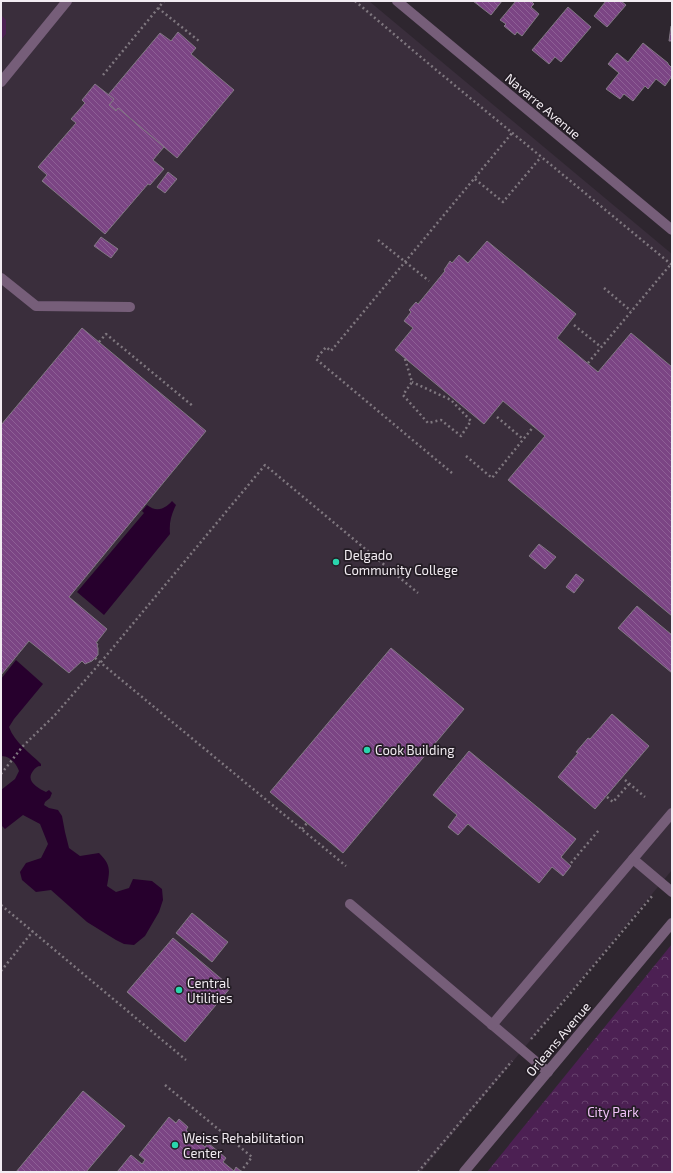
<svg xmlns="http://www.w3.org/2000/svg" width="673" height="1173" viewBox="0 0 673 1173" font-family="'Exo 2',sans-serif">
	<style>
		.built { fill: #3a2e3c }
		.grass { fill: #4c2053 }
		.forest { fill: url(#forest-crowns) }
		.water { fill: #27002d }
		.building { fill: url(#building-back-hatch); stroke: #827984 }
		.lines { fill: none; stroke-linecap: round; stroke-linejoin: round }
		.path { stroke: #7f777f; stroke-width: 2.5; stroke-dasharray: 2 3; stroke-linecap: butt }
		.service { stroke: #765e79; stroke-width: 10 }
		.minor { stroke: #765e79; stroke-width: 10 }
		.tertiary { stroke: #765e79; stroke-width: 10 }
		.poi-dot { fill: #29d5ad; stroke: #241d25; stroke-width: 1.5 }
		.labels { text-anchor: middle; stroke-width: 3.5; stroke-linejoin: round; paint-order: stroke }
		.street-label { font-size: 13px; fill: #f2ecf2; stroke: #241d25 }
		.poi-label { font-size: 13px; fill: #f2ecf2; stroke: #241d25; text-anchor: start }
		.park-label { font-size: 13px; fill: #f1c2f8; stroke: #241d25 }
	</style>
	<defs>
		<pattern id="forest-crowns" width="20" height="18" patternUnits="userSpaceOnUse"><rect width="20" height="18" fill="#4c2053"/><path d="M2 6a3 3 0 1 1 6 0M12 15a3 3 0 1 1 6 0" fill="none" stroke="#66416c"/></pattern>
		<pattern id="building-back-hatch" width="6" height="6" patternUnits="userSpaceOnUse"><rect width="6" height="6" fill="#7b4584"/><path d="M-1 5l2 2M0 0l6 6M5-1l2 2" fill="none" stroke="#8e6096"/></pattern>
	</defs>
	<rect width="100%" height="100%" fill="#2e262f"/>
	<path class="built" d="M 1,1 L 369,1 L 672,254 L 672,870 L 421,1172 L 1,1172 Z"/>
	<path class="grass" d="M 1,15 L 6,20 L 6,34 L 1,40 Z"/>
	<path class="forest" d="M 672,944 L 672,1172 L 487,1172 Z"/>
	<g class="water">
		<path d="M 172,501 L 176,505 C 171,515 169,523 170,534 L 104,615 L 77,592 L 144,513 L 142,511 L 147,505 C 156,512 164,510 172,501 Z"/>
		<path d="M 16,660 L 43,684 L 14,719 L 9,727 C 15,743 29,752 41,764 L 41,766 C 37,766 35,768 33,771 C 25,781 38,788 46,792 L 49,790 L 52,793 L 50,798 L 45,802 L 44,805 L 49,808 L 58,810 L 62,816 L 65,832 L 69,848 L 80,856 L 99,853 C 111,865 110,870 107,886 L 116,892 L 129,888 L 133,879 L 152,881 L 162,889 L 163,900 L 159,912 L 145,936 L 134,945 L 124,944 L 116,940 L 87,922 L 51,890 L 36,892 L 22,880 L 20,872 L 26,863 L 41,858 L 48,844 L 40,824 L 23,815 L 5,829 L 1,825 L 1,790 L 15,779 L 19,771 C 16,763 10,756 1,756 L 1,679 Z"/>
	</g>
	<g class="building">
		<path d="M 473,1 L 502,1 L 491,15 Z"/>
		<path d="M 516,1 L 531,1 L 534,4 L 531,7 L 539,14 L 522,36 L 517,32 L 515,35 L 504,26 L 506,24 L 500,20 Z"/>
		<path d="M 606,1 L 621,1 L 626,5 L 607,27 L 594,16 Z"/>
		<path d="M 568,7 L 591,27 L 561,62 L 555,57 L 549,64 L 532,50 Z"/>
		<path d="M 671,26 L 672,26 L 672,41 L 669,41 Z"/>
		<path d="M 178,32 L 196,48 L 191,54 L 234,90 L 177,158 L 118,108 L 116,111 L 109,105 L 114,99 L 108,95 L 160,33 L 171,41 Z"/>
		<path d="M 643,43 L 668,63 L 668,64 L 672,68 L 672,76 L 665,86 L 656,79 L 648,89 L 645,86 L 633,101 L 624,94 L 620,99 L 606,89 L 619,73 L 608,64 L 617,53 L 628,62 Z"/>
		<path d="M 95,84 L 114,99 L 109,105 L 116,111 L 118,108 L 164,147 L 153,160 L 164,169 L 150,185 L 148,184 L 105,234 L 42,181 L 47,175 L 38,167 L 76,123 L 71,119 L 85,103 L 82,100 Z"/>
		<path d="M 168,172 L 177,179 L 165,193 L 157,187 Z"/>
		<path d="M 101,237 L 118,249 L 111,258 L 94,246 Z"/>
		<path d="M 487,241 L 576,314 L 557,338 L 598,372 L 631,333 L 672,367 L 672,616 L 508,480 L 545,436 L 503,401 L 484,424 L 395,350 L 413,328 L 404,321 L 411,312 L 409,310 L 416,302 L 418,304 L 445,271 L 444,270 L 450,261 L 452,263 L 459,255 L 468,263 Z"/>
		<path d="M 82,328 L 206,431 L 69,597 L 107,629 L 96,643 L 98,644 L 97,646 L 98,648 L 98,655 L 92,661 L 85,664 L 82,661 L 69,673 L 29,641 L 1,675 L 1,425 Z"/>
		<path d="M 539,544 L 556,557 L 545,569 L 529,556 Z"/>
		<path d="M 576,574 L 584,580 L 574,593 L 566,587 Z"/>
		<path d="M 637,606 L 672,635 L 672,673 L 618,628 Z"/>
		<path d="M 391,648 L 464,709 L 343,853 L 270,792 Z"/>
		<path d="M 612,714 L 649,746 L 595,809 L 558,777 L 578,753 L 576,752 L 588,738 L 590,739 Z"/>
		<path d="M 469,751 L 576,839 L 561,857 L 571,866 L 563,876 L 552,867 L 539,883 L 468,824 L 458,835 L 448,827 L 457,815 L 433,795 Z"/>
		<path d="M 192,913 L 228,942 L 212,962 L 176,933 Z"/>
		<path d="M 173,938 L 231,987 L 185,1042 L 127,992 Z"/>
		<path d="M 83,1091 L 125,1126 L 86,1172 L 16,1172 Z"/>
		<path d="M 169,1117 L 176,1123 L 179,1119 L 188,1127 L 186,1130 L 191,1135 L 194,1132 L 200,1137 L 197,1140 L 205,1147 L 208,1143 L 226,1158 L 223,1162 L 234,1171 L 236,1167 L 242,1172 L 117,1172 L 131,1155 L 142,1164 L 145,1160 L 139,1155 Z"/>
	</g>
	<g class="lines">
		<g class="path">
			<path d="M 355,1 L 429,64 L 672,265"/>
			<path d="M 158,8 L 199,41"/>
			<path d="M 103,75 L 164,1"/>
			<path d="M 475,179 L 503,202 L 541,157"/>
			<path d="M 378,240 L 429,281"/>
			<path d="M 604,288 L 631,311"/>
			<path d="M 574,325 L 601,347"/>
			<path d="M 99,342 L 106,334 L 194,407"/>
			<path d="M 405,359 L 412,382 L 403,395 L 428,423 L 441,420 L 461,436 L 471,421 L 451,400 L 412,382"/>
			<path d="M 588,363 L 671,264"/>
			<path d="M 497,417 L 523,439"/>
			<path d="M 466,456 L 492,478 L 534,426"/>
			<path d="M 452,473 L 316,359 L 326,347 L 331,351 L 512,133"/>
			<path d="M 95,658 L 346,866"/>
			<path d="M 1,774 L 23,746 L 54,716 L 101,662 L 265,465 L 418,593"/>
			<path d="M 625,780 L 645,797"/>
			<path d="M 607,797 L 613,802 L 629,784"/>
			<path d="M 302,829 L 307,823"/>
			<path d="M 571,863 L 599,830"/>
			<path d="M 1,905 L 186,1060"/>
			<path d="M 1,971 L 33,931"/>
			<path d="M 531,1039 L 569,995 L 653,895"/>
			<path d="M 165,1085 L 252,1157 L 241,1171"/>
			<path d="M 418,1172 L 512,1061"/>
		</g>
		<g class="service">
			<path d="M 1,82 L 67,1"/>
			<path d="M 1,278 L 36,306 L 130,307"/>
			<path d="M 633,859 L 672,892"/>
			<path d="M 350,904 L 548,1072"/>
			<path d="M 492,1025 L 672,813"/>
		</g>
		<path class="minor" d="M 397,1 L 672,230"/>
		<path class="tertiary" d="M 464,1172 L 672,923"/>
	</g>
	<g class="poi-dot">
		<circle cx="336" cy="562" r="4"/>
		<circle cx="367" cy="750" r="4"/>
		<circle cx="179" cy="990" r="4"/>
		<circle cx="175" cy="1145" r="4"/>
	</g>
	<g class="labels">
		<g class="street-label">
			<text transform="translate(543 106) rotate(40)" y="5">Navarre Avenue</text>
			<text transform="translate(558 1039) rotate(-50)" y="5">Orleans Avenue</text>
		</g>
		<g class="poi-label">
			<text x="344" y="560">Delgado<tspan x="344" dy="15">Community College</tspan></text>
			<text x="375" y="755">Cook Building</text>
			<text x="187" y="988">Central<tspan x="187" dy="15">Utilities</tspan></text>
			<text x="183" y="1143">Weiss Rehabilitation<tspan x="183" dy="15">Center</tspan></text>
		</g>
		<g class="park-label">
			<text x="613" y="1117">City Park</text>
		</g>
	</g>
	<rect width="673" height="1173" fill="none" stroke="#f2ecf2" stroke-width="4"/>
</svg>
